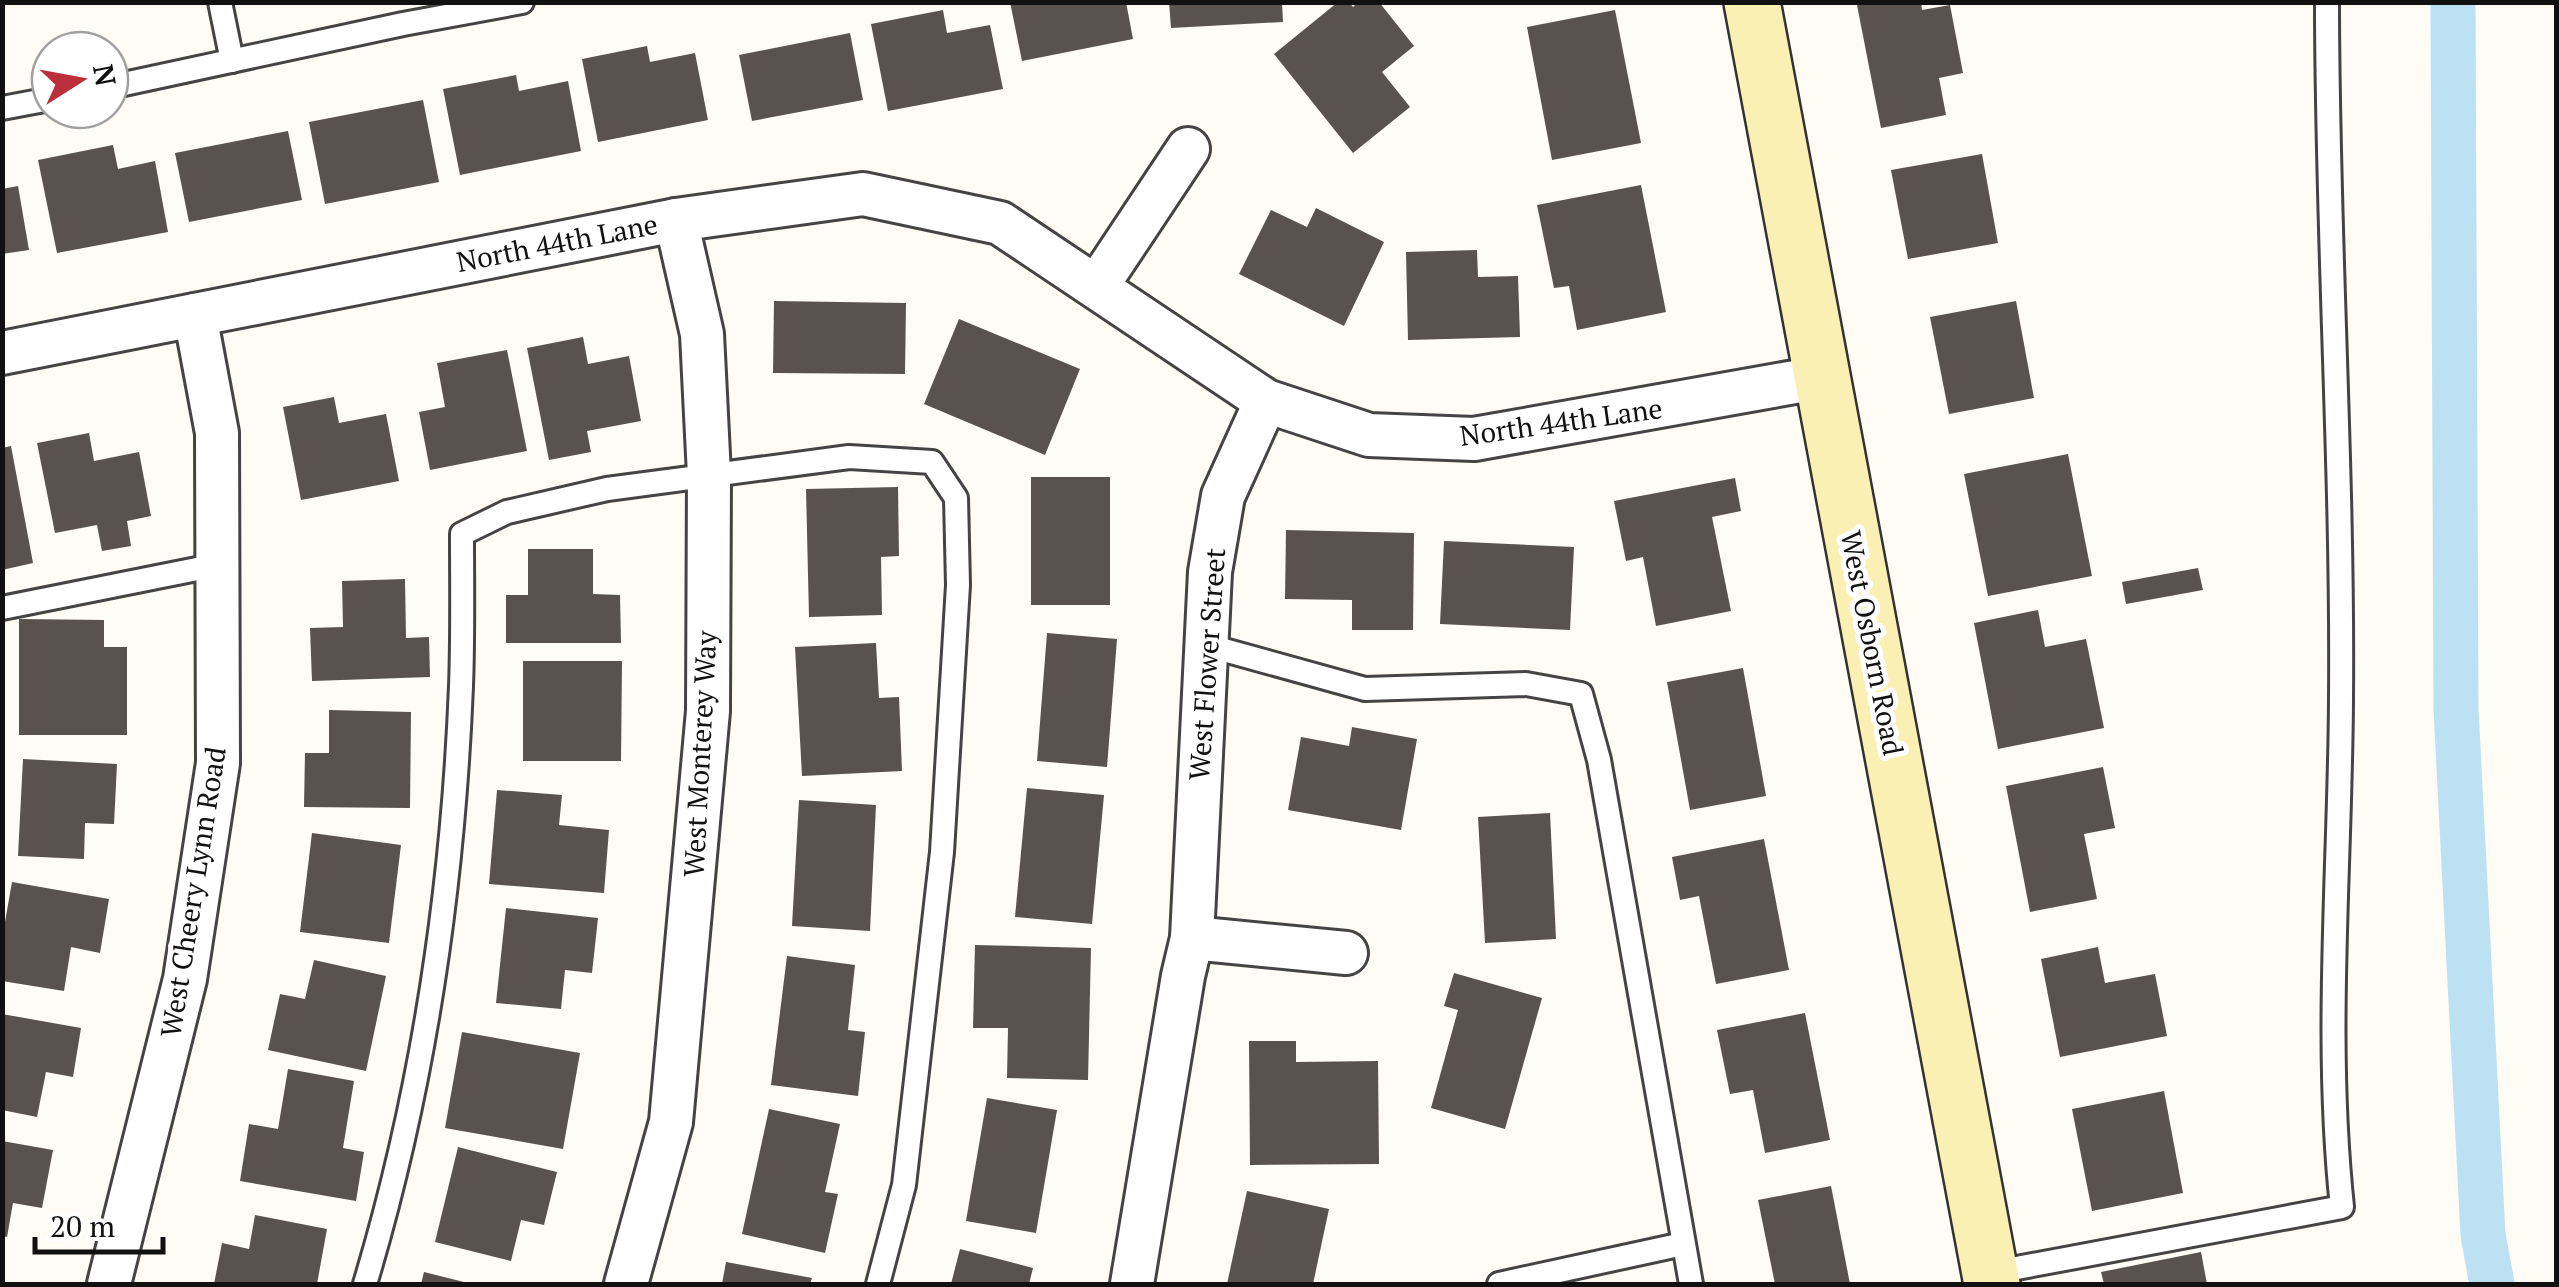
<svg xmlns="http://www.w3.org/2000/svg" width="2559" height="1287" viewBox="0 0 2559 1287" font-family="'PT Serif',serif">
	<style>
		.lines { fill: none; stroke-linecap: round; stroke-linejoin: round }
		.canal { stroke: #bce1f3; stroke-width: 45 }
		.building { fill: #59524d }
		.lane-casing { stroke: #444; stroke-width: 28 }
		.street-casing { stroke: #444; stroke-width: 48 }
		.secondary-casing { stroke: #333; stroke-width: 60 }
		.lane { stroke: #fff; stroke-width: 22 }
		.street { stroke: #fff; stroke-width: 42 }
		.secondary { stroke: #faf0b4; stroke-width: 55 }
		.labels { text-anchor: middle; stroke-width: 10; stroke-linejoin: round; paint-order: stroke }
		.street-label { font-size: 28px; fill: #111; stroke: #fff }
	</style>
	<rect width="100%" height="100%" fill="#fefcf5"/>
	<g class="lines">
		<path class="canal" d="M 2453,2 L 2456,709 L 2483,1235 L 2492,1284"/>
	</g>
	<g class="building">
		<path d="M 1010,2 L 1126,2 L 1133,39 L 1022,61 Z"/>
		<path d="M 1169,2 L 1282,2 L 1283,22 L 1171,28 Z"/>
		<path d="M 1338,2 L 1349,2 L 1353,7 L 1358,2 L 1379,2 L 1414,46 L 1382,72 L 1410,107 L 1353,153 L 1274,54 Z"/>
		<path d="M 1872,2 L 1921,2 L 1922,10 L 1950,5 L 1963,73 L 1939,78 L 1946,115 L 1881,128 L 1857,5 Z"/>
		<path d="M 943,10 L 947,33 L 990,25 L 1003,89 L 888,111 L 871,24 Z"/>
		<path d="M 1615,10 L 1641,143 L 1552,160 L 1527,27 Z"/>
		<path d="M 850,33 L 863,100 L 752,121 L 739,55 Z"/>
		<path d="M 647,46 L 650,62 L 695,53 L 708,120 L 598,142 L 582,59 Z"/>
		<path d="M 516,75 L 519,91 L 568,81 L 581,151 L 460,175 L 443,89 Z"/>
		<path d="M 423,100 L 439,182 L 325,204 L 309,122 Z"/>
		<path d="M 288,131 L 302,200 L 189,222 L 175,153 Z"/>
		<path d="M 113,145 L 118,169 L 155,161 L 168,232 L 57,253 L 38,160 Z"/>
		<path d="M 1982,154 L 1998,243 L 1908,259 L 1891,170 Z"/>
		<path d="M 1641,185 L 1666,312 L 1577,330 L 1569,286 L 1554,288 L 1537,205 Z"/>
		<path d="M 18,186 L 29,250 L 2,254 L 2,189 Z"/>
		<path d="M 1316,208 L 1384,242 L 1344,326 L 1239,274 L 1271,210 L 1307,227 Z"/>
		<path d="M 1477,250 L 1478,277 L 1518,276 L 1520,337 L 1408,340 L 1406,252 Z"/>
		<path d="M 774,301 L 906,303 L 905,374 L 773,373 Z"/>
		<path d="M 2016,301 L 2034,398 L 1949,414 L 1930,317 Z"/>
		<path d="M 959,319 L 1080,369 L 1045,455 L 924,404 Z"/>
		<path d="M 583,337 L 588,364 L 629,356 L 641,421 L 587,431 L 591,452 L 549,460 L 527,348 Z"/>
		<path d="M 507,350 L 527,451 L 430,470 L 419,412 L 445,407 L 437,363 Z"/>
		<path d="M 334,397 L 339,423 L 386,414 L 399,481 L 301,500 L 283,407 Z"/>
		<path d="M 89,433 L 94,461 L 139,452 L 151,516 L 127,521 L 131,546 L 102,551 L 97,525 L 55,533 L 37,443 Z"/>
		<path d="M 11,446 L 33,563 L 2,570 L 2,448 Z"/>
		<path d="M 2068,454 L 2092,576 L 1988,596 L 1964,474 Z"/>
		<rect x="1031" y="477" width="79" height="128"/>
		<path d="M 1735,478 L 1741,511 L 1712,517 L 1731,611 L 1656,626 L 1643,557 L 1626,561 L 1614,501 Z"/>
		<path d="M 898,487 L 899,556 L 881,557 L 882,615 L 809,617 L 806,489 Z"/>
		<path d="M 1286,530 L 1414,533 L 1413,630 L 1352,630 L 1352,600 L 1285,599 Z"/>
		<path d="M 1444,541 L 1574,547 L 1570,630 L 1440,624 Z"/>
		<path d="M 528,549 L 593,549 L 593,594 L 620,595 L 621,643 L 506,643 L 506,595 L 528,595 Z"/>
		<path d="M 2198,568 L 2203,590 L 2126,604 L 2122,582 Z"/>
		<path d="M 405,579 L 406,638 L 429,637 L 430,677 L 312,681 L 310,628 L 343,627 L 342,581 Z"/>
		<path d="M 2038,610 L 2045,647 L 2086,639 L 2104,728 L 1998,749 L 1974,623 Z"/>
		<path d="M 19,619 L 104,620 L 104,647 L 127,647 L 127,735 L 19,735 Z"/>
		<path d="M 1047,633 L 1117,639 L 1107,767 L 1037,761 Z"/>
		<path d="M 876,643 L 879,698 L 899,697 L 902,771 L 802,776 L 795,647 Z"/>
		<path d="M 523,661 L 622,661 L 621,761 L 523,761 Z"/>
		<path d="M 1743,668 L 1766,796 L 1690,810 L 1667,682 Z"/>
		<path d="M 329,710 L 411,712 L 410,808 L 304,807 L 305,753 L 329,753 Z"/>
		<path d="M 1352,727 L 1417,739 L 1401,830 L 1288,810 L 1301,737 L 1349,746 Z"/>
		<path d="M 23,759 L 117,764 L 114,824 L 85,823 L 84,859 L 18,856 Z"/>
		<path d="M 2103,767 L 2115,828 L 2084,834 L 2097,899 L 2030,912 L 2006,786 Z"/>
		<path d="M 1027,788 L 1104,795 L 1092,924 L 1015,917 Z"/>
		<path d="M 497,790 L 562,795 L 559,825 L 609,830 L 604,893 L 489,884 Z"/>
		<path d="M 799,800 L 876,805 L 870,931 L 792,926 Z"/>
		<path d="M 1550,813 L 1556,939 L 1485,943 L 1478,817 Z"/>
		<path d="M 312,833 L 401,845 L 389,943 L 300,932 Z"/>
		<path d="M 1764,839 L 1789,970 L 1716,984 L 1699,896 L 1680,900 L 1672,857 Z"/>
		<path d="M 12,882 L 109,899 L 100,953 L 71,947 L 64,991 L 2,981 L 2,939 Z"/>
		<path d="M 506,908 L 598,918 L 592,973 L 565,970 L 561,1009 L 496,1003 Z"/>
		<path d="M 975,945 L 1091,948 L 1088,1080 L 1007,1078 L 1008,1028 L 973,1028 Z"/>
		<path d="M 2098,947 L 2105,983 L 2155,974 L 2167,1036 L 2060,1057 L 2041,959 Z"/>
		<path d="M 787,956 L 855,965 L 848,1030 L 865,1032 L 858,1096 L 771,1085 Z"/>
		<path d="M 314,960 L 386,976 L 366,1071 L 268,1050 L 280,994 L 305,999 Z"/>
		<path d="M 1454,973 L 1542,998 L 1505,1129 L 1431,1108 L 1458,1010 L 1444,1006 Z"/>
		<path d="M 1805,1013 L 1830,1140 L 1765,1153 L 1753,1090 L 1730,1094 L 1717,1030 Z"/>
		<path d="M 2,1014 L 81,1028 L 73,1077 L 46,1072 L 37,1117 L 2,1110 Z"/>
		<path d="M 462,1032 L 580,1053 L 563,1149 L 445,1128 Z"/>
		<path d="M 1249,1041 L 1296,1041 L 1296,1062 L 1378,1061 L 1379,1164 L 1250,1165 Z"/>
		<path d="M 288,1069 L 354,1081 L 343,1148 L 364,1152 L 356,1201 L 240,1181 L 249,1124 L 278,1129 Z"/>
		<path d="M 2164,1091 L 2183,1193 L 2092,1211 L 2072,1109 Z"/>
		<path d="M 987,1098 L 1057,1110 L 1036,1233 L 966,1221 Z"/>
		<path d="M 769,1109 L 840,1124 L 825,1192 L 838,1194 L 825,1253 L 742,1234 Z"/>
		<path d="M 2,1141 L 53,1150 L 42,1208 L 13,1203 L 7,1237 L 2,1236 Z"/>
		<path d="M 458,1147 L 557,1172 L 544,1225 L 521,1220 L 511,1261 L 435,1242 Z"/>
		<path d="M 1831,1186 L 1850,1284 L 1775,1284 L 1758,1200 Z"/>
		<path d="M 1247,1191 L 1329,1209 L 1313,1284 L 1227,1284 Z"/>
		<path d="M 255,1215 L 327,1229 L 317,1284 L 214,1284 L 222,1243 L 249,1249 Z"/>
		<path d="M 960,1249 L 1033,1268 L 1029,1284 L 951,1284 Z"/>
		<path d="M 2201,1252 L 2207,1284 L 2104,1284 L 2101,1272 Z"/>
		<path d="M 726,1262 L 812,1278 L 810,1284 L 722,1284 Z"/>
		<path d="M 424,1272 L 468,1283 L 468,1284 L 421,1284 Z"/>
	</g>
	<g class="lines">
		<defs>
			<g id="lane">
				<path d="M 220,2 L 232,61"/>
				<path d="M 110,87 L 403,24 L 522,2"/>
				<path d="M 2,108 L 50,99"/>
				<path d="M 2,608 L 217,565"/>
				<path d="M 1206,645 L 1365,689 L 1526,684 L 1581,694 L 1599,760 L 1691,1284"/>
				<path d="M 1990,1273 L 2342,1207 C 2324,1038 2340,870 2341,700 C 2343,467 2327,235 2327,2"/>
				<path d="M 365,1284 C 423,1091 453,888 461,686 C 463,635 462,584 462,534 L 507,512 L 607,489 L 849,457 L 932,462 L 956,498 L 958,585 L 942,852 L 904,1185 L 878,1284"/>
				<path d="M 1499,1284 L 1683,1244"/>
			</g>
			<g id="street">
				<path d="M 1097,286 L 1188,149"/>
				<path d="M 2,353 L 676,220 L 863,194 L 1000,223 L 1266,401 L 1369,435 L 1474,439 L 1823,377"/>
				<path d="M 1192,938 L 1346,953"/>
				<path d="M 109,1284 L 185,979 L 218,763 L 217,433 L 195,315"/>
				<path d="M 626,1284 L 671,1122 L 708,711 L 709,475 L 702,334 L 676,220"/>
				<path d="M 1132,1284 L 1183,976 L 1192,938 L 1210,572 L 1223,496 L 1266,401"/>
			</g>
			<path id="secondary" d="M 1752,2 L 1992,1284"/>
		</defs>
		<use href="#lane" class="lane-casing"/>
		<use href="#street" class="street-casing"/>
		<use href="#secondary" class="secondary-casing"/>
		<use href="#lane" class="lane"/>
		<use href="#street" class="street"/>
		<use href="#secondary" class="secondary"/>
	</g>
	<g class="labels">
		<g class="street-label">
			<text transform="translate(557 243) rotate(-11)" y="10">North 44th Lane</text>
			<text transform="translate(1561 422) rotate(-8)" y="10">North 44th Lane</text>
			<text transform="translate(1872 643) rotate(79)" y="10">West Osborn Road</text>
			<text transform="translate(1207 664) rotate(-86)" y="10">West Flower Street</text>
			<text transform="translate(700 754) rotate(-87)" y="10">West Monterey Way</text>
			<text transform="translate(193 892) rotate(-81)" y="10">West Cheery Lynn Road</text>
		</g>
	</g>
	<rect width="2559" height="1287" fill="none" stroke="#111111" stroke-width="10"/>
	<g transform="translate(80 80) rotate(79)"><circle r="48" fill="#ffffff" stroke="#a0a0a0" stroke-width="2.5"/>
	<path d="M0-8L18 38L0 25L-18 38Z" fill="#bb2f3a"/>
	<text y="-15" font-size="28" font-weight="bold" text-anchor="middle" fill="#111111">N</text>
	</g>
	<path d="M35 1237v15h128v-15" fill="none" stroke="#111111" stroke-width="5"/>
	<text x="50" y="1237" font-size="30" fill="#111111" stroke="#ffffff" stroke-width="8" paint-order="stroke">20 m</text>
</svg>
